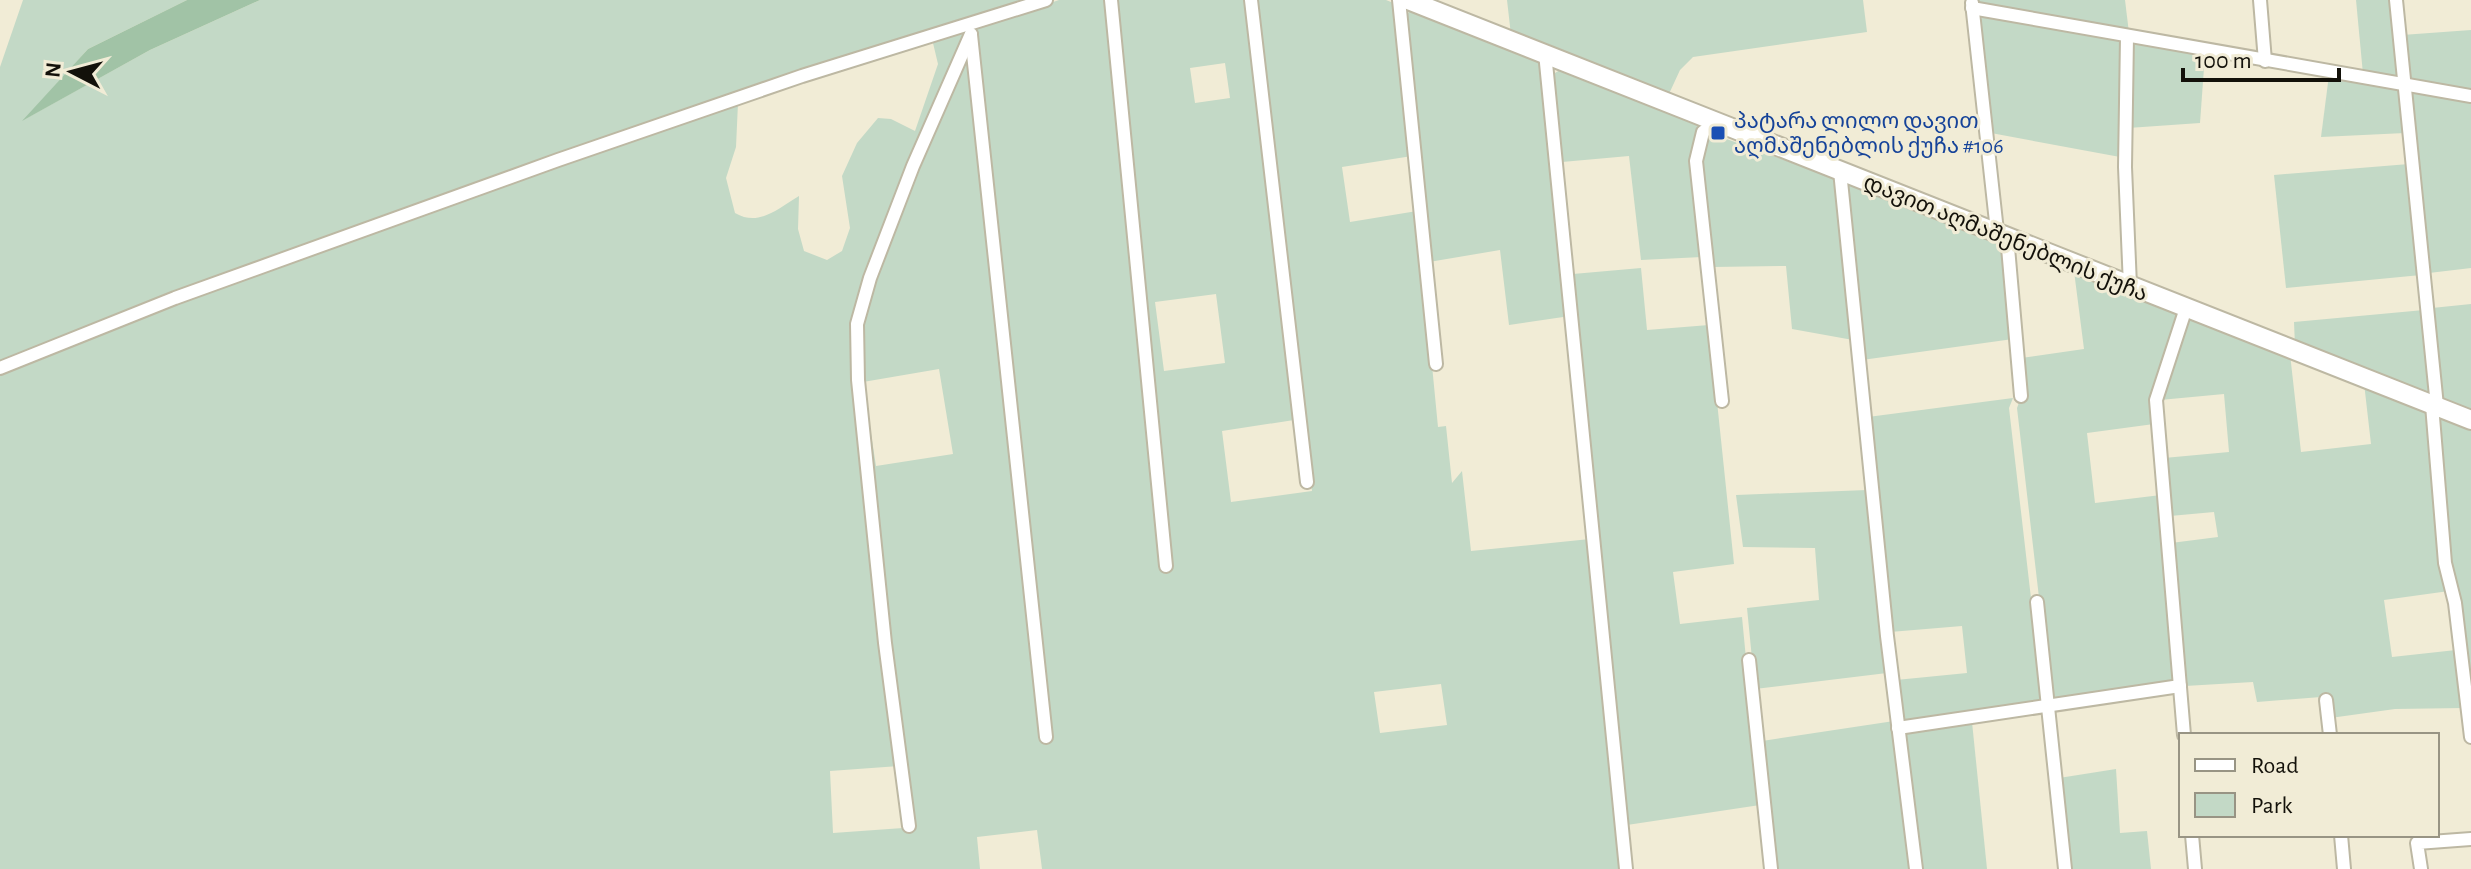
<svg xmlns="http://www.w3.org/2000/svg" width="2471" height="869" viewBox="0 0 2471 869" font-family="'Alegreya Sans','Noto Sans Georgian',sans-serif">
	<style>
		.green { fill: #c3d9c6; fill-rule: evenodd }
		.forest { fill: #a1c3a6 }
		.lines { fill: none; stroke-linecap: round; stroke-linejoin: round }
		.street-casing { stroke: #bdb8a3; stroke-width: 16 }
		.secondary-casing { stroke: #bdb8a3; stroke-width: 22 }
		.street { stroke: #fff; stroke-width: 12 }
		.secondary { stroke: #fff; stroke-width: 18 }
		.transit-dot { fill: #1a4fb4; stroke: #f1ecd6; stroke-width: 3 }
		.labels { text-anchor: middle; stroke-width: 6; stroke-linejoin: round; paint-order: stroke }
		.transit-label { font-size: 22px; fill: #164399; stroke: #f1ecd6; text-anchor: start }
		.street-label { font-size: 22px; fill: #13110a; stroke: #f1ecd6 }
	</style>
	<rect width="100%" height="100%" fill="#f1ecd6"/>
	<g class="green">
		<path d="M 23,0 L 187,0 L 88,49 L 25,119 L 150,50 L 260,0 L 1037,0 L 526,164 L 0,364 L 0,67 Z"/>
		<path d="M 1059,0 L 1248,0 L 1294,420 L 1222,431 L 1231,502 L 1312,491 L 1257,0 L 1386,0 L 1396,4 L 1412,156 L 1342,167 L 1350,222 L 1417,211 L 1438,427 L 1446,426 L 1452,483 L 1462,471 L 1471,551 L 1590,539 L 1621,869 L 1042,869 L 1037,830 L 977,837 L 980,869 L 0,869 L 0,371 C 244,275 489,185 738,103 L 736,147 L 726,178 L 735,213 C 759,227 777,209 799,196 L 798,229 L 804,251 L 827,260 L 842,251 L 850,228 L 842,176 L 857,143 L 878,118 L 891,119 L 915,131 L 938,64 L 933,43 ZM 1225,63 L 1230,98 L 1195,103 L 1190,68 ZM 1216,294 L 1225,363 L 1164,371 L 1155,302 ZM 939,369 L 953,454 L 876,466 L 863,382 ZM 1441,684 L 1447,725 L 1380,733 L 1374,692 ZM 899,766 L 903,828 L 833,833 L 830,771 Z"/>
		<path d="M 1507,0 L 1863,0 L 1867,32 L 1693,57 L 1680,70 L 1668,96 L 1511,35 Z"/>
		<path d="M 1967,0 L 2125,0 L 2129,33 Z"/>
		<path d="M 2356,0 L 2391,0 L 2399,80 L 2363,74 Z"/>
		<path d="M 1410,11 L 1541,63 L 1570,316 L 1509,325 L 1500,250 L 1429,262 L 1405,16 Z"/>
		<path d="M 1984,16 L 2120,40 L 2124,44 L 2120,157 L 1991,133 L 1979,21 Z"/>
		<path d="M 2471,30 L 2471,93 L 2408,82 L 2402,35 Z"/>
		<path d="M 2132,43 L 2205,54 L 2200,123 L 2128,128 Z"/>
		<path d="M 1560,70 L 1701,125 L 1689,162 L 1702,257 L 1641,260 L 1629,156 L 1562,162 L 1553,82 L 1555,73 Z"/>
		<path d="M 2329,75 L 2401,87 L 2405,133 L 2321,137 Z"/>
		<path d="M 2409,90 L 2471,100 L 2471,268 L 2429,273 Z"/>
		<path d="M 1710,133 L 1836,179 L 1853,340 L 1792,329 L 1786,266 L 1713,267 L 1700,163 Z"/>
		<path d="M 2409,164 L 2421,275 L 2286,288 L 2274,175 Z"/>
		<path d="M 1843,179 L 2004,244 L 2013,339 L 1862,360 Z"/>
		<path d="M 1641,268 L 1647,330 L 1709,325 L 1734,564 L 1673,572 L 1680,624 L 1742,617 L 1760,805 L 1627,825 L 1573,274 Z"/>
		<path d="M 2074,271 L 2181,313 L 2154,424 L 2087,433 L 2095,503 L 2161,495 L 2176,683 L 2051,701 L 2017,408 L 2023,392 L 2021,358 L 2084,349 Z"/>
		<path d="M 2471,304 L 2471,412 L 2442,400 L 2432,308 Z"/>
		<path d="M 2424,310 L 2431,395 L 2295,346 L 2294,322 Z"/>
		<path d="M 2188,315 L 2290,354 L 2301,452 L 2371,444 L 2364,383 L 2427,406 L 2449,591 L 2384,600 L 2392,657 L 2456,650 L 2463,708 L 2395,709 L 2323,719 L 2321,697 L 2257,702 L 2253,682 L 2185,686 L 2171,543 L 2218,537 L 2214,512 L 2170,516 L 2164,458 L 2229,452 L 2224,394 L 2160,400 Z"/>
		<path d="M 2013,398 L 2009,408 L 2043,702 L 1902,722 L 1896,680 L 1967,673 L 1962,626 L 1890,632 L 1868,417 Z"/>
		<path d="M 2434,410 L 2471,425 L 2471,694 L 2450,562 Z"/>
		<path d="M 1867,490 L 1887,673 L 1755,689 L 1747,608 L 1819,600 L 1815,548 L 1743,547 L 1736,495 Z"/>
		<path d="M 1894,721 L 1912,869 L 1776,869 L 1762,741 Z"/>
		<path d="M 1972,722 L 1987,869 L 1921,869 L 1903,731 Z"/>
		<path d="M 2116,769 L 2120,833 L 2147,831 L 2151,869 L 2068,869 L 2059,778 Z"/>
	</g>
	<path class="forest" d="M 187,0 L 260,0 L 150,50 L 22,121 L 88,49 Z"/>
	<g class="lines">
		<defs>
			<g id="street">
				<path d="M 1111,0 L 1166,566"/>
				<path d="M 1251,0 L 1307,482"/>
				<path d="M 1399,0 L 1436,364"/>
				<path d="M 2260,0 L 2265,61"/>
				<path d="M 2396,0 L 2437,406"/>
				<path d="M 1972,3 L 1997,231"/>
				<path d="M 1972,8 L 2471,96"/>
				<path d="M 971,35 L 1046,737"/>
				<path d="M 2127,37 L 2125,167 L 2130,286"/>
				<path d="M 1545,53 L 1626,869"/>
				<path d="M 1717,122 L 1703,132 L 1696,161 L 1722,401"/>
				<path d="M 1840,171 L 1887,636 L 1916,869"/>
				<path d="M 2007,236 L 2021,396"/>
				<path d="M 0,368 L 175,298 L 558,160 L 802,76 L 1046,0"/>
				<path d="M 2432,405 L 2445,563 L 2455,603 L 2471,737"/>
				<path d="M 2037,602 L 2065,869"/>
				<path d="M 1749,660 L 1771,869"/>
				<path d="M 2326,700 L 2330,735"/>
				<path d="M 1898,728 L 2180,686"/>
				<path d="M 2184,735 L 2156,400 L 2186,308"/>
				<path d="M 909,826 L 885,643 L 858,380 L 857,324 L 870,278 L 913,166 L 971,34"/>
				<path d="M 2192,835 L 2195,869"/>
				<path d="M 2341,835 L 2344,869"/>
				<path d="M 2421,869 L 2417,843 L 2471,839"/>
			</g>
			<path id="secondary" d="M 1408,0 L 2471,420"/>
		</defs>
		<use href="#street" class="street-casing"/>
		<use href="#secondary" class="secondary-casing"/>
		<use href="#street" class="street"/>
		<use href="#secondary" class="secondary"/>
	</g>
	<rect class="transit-dot" x="1710" y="125" width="16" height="16" rx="4"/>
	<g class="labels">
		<g class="transit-label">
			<text x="1734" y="128">პატარა ლილო დავით<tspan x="1734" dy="25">აღმაშენებლის ქუჩა #106</tspan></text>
		</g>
		<g class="street-label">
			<text transform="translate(2006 237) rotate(22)" y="8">დავით აღმაშენებლის ქუჩა</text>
		</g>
	</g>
	<rect x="2179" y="733" width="260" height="104" fill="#f1ecd6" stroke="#989484" stroke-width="2"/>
	<rect x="2195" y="759" width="40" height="12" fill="#ffffff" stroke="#989484" stroke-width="2"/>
	<text x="2251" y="773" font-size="24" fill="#13110a">Road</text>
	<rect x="2195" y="793" width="40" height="24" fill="#c3d9c6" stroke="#989484" stroke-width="2"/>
	<text x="2251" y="813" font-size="24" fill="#13110a">Park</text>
	<g transform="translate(72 72) rotate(276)" stroke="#f1ecd6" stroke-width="6" paint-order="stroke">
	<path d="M0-6L14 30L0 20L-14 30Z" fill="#13110a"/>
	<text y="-12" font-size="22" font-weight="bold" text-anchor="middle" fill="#13110a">N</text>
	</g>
	<path d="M2183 68v12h156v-12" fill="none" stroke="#13110a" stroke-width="4"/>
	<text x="2195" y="68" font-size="24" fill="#13110a" stroke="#f1ecd6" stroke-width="6" paint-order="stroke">100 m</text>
</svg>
